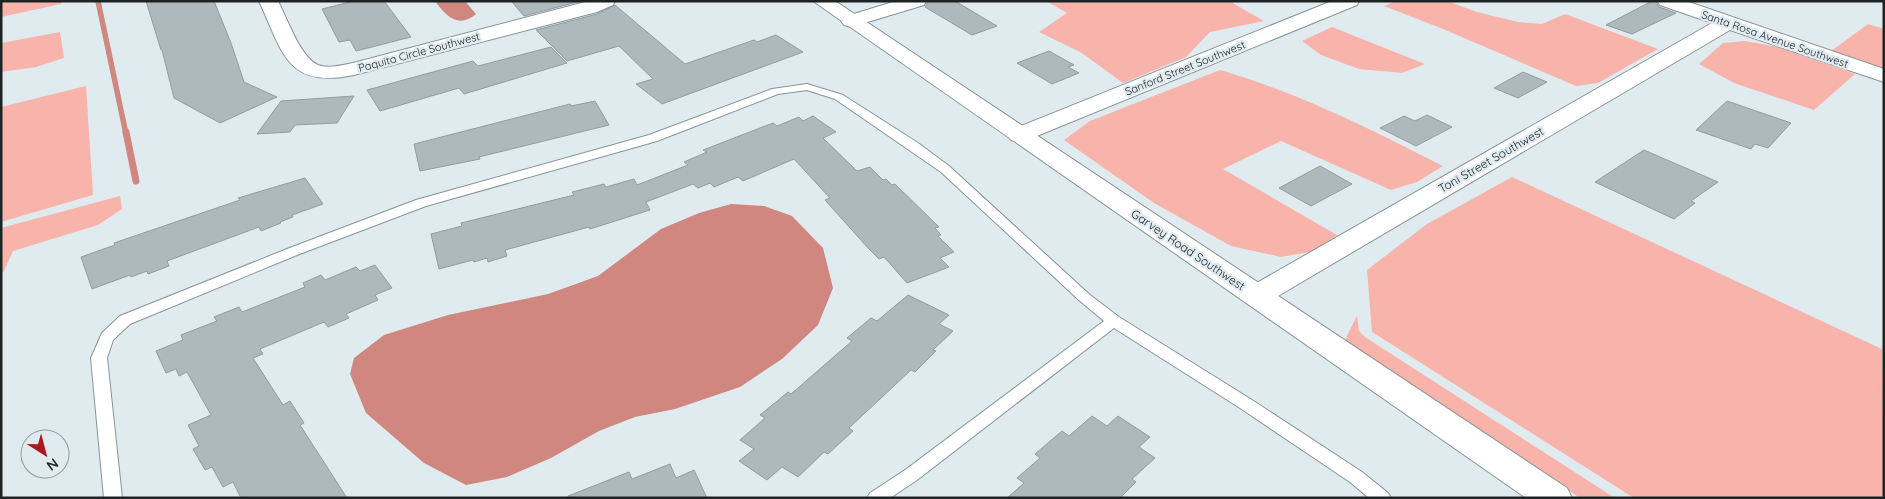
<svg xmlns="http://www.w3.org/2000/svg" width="1885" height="499" viewBox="0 0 1885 499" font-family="Quicksand,sans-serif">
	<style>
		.green { fill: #f8b3ab }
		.water { fill: #cf8780 }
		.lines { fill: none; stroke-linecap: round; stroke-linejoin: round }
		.stream-far1 { stroke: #cf8780; stroke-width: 5.5 }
		.stream { stroke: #cf8780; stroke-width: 7 }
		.building { fill: #aeb9bd; stroke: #929ca1 }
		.lane-casing { stroke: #889397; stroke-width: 2 }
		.street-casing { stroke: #889397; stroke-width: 2 }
		.secondary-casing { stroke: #889397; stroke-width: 2 }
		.lane { fill: #fff; fill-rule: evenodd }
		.street { fill: #fff; fill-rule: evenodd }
		.secondary { fill: #fff; fill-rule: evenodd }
		.labels { text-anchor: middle; stroke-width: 4.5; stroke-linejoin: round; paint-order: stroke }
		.far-street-label { font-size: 11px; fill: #1d2223; stroke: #e0ebf0 }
		.street-label { font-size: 12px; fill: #1d2223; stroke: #e0ebf0 }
	</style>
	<rect width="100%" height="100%" fill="#e0ebf0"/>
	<g class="green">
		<path d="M 1,1 L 61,1 L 61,4 L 1,17 Z"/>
		<path d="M 1046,1 L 1229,1 L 1264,21 L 1210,32 L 1186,57 L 1123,83 L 1082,53 L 1039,32 L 1067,13 Z"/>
		<path d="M 1396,1 L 1447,1 L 1477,12 L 1518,22 L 1542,24 L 1565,14 L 1658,49 L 1598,83 L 1576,86 L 1443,29 L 1384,6 Z"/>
		<path d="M 1868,24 L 1884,29 L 1884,69 L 1830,52 Z"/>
		<path d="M 1332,27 L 1425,64 L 1402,73 L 1359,69 L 1321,55 L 1302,41 Z"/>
		<path d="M 60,32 L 64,58 L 36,67 L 1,72 L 1,43 Z"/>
		<path d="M 1745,41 L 1782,48 L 1855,74 L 1814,110 L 1734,83 L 1699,64 L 1723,43 Z"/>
		<path d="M 1220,70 C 1302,94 1368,128 1443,166 L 1417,182 L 1391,190 L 1281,141 L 1223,169 L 1337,235 L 1315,251 L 1281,257 L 1231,246 L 1154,203 L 1064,140 L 1090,121 Z"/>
		<path d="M 86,86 L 93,195 L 1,222 L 1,107 Z"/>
		<path d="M 1512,177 L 1882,349 L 1884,498 L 1634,498 L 1372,332 L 1367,270 L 1427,224 Z"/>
		<path d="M 120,196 L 122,209 L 98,225 L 13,251 L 4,271 L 1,273 L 1,228 Z"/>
		<path d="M 1357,316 L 1359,331 L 1365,337 L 1615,498 L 1580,498 L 1345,340 Z"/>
	</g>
	<g class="water">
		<path d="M 435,1 L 465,1 L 476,14 C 458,29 446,16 435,1 Z"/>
		<path d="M 731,204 L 764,206 L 792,216 L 823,248 L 833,288 L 818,325 L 782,359 L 740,387 L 675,409 L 635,417 L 599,431 L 551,458 L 507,477 L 466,485 L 424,463 L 366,413 L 350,374 L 354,358 L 384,335 L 448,315 L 548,294 L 598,276 L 661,229 L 699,213 Z"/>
	</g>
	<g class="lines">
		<path class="stream-far1" d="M 98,1 L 126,134"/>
		<path class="stream" d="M 126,132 L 136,181"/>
	</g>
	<g class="building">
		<path d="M 146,1 L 214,1 L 231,43 L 244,82 L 277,97 L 220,123 L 174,98 L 162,50 L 161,50 Z"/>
		<path d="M 354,1 L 384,1 L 411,37 L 356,51 L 350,40 L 339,42 L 322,9 Z"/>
		<path d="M 511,1 L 581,1 L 524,16 Z"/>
		<path d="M 928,1 L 955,1 L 997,26 L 972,35 L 925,7 Z"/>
		<path d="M 1652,1 L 1656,1 L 1659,7 L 1676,13 L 1632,34 L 1606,25 Z"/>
		<path d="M 615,5 L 685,64 L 754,40 L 757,42 L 776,35 L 803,52 L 662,104 L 636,84 L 653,79 L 619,46 L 567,61 L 536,30 L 597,14 Z"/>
		<path d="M 551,47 L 567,63 L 464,94 L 459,88 L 380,111 L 367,90 L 473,61 L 478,66 Z"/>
		<path d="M 1049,51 L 1074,65 L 1068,67 L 1079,73 L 1052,84 L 1017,63 Z"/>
		<path d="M 1523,72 L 1547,82 L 1518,98 L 1494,88 Z"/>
		<path d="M 354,96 L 337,123 L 295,125 L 290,132 L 257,134 L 281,101 Z"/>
		<path d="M 595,101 L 609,125 L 479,157 L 480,159 L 420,171 L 414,144 L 570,104 L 571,106 Z"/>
		<path d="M 1727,101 L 1791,123 L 1768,148 L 1755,144 L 1751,149 L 1696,130 Z"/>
		<path d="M 1427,115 L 1452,127 L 1416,146 L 1380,128 L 1404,116 L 1415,121 Z"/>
		<path d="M 813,116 L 836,132 L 823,138 L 857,171 L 870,167 L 883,180 L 886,179 L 892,185 L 895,184 L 939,227 L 935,228 L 941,235 L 938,236 L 954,252 L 940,258 L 949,267 L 907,283 L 884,257 L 879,259 L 868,248 L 825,200 L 830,198 L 794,159 L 743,181 L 738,177 L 714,187 L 710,183 L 698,188 L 693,184 L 646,202 L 650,210 L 590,229 L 589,227 L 505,250 L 507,256 L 488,262 L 487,258 L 474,262 L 473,260 L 439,269 L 431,234 L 462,226 L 461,223 L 574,195 L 572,192 L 604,184 L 606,187 L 634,179 L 637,185 L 688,165 L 684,162 L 707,152 L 703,150 L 773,123 L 777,126 L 799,117 L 803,121 Z"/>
		<path d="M 1644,150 L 1667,160 L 1718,182 L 1691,201 L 1695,203 L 1674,219 L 1595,182 Z"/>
		<path d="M 1320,166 L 1352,184 L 1311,206 L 1279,188 Z"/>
		<path d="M 305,178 L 323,204 L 292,215 L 293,217 L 280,222 L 281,223 L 261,231 L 259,227 L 167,261 L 169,266 L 148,274 L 147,271 L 131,277 L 130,275 L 92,289 L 81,257 L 115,245 L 114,243 L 240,200 L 238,198 Z"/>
		<path d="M 375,265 L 392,288 L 375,295 L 378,300 L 346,314 L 349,318 L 328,327 L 324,322 L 260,349 L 263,354 L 253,358 L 283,405 L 290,401 L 304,423 L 300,425 L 347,498 L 241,498 L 233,482 L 223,487 L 212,467 L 205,470 L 193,449 L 199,446 L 188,425 L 211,415 L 187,372 L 179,376 L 176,369 L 166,373 L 156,351 L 183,340 L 181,335 L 217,321 L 214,317 L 239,307 L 242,312 L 305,287 L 303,283 L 321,275 L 325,280 L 356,267 L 360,271 Z"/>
		<path d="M 908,295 L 949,315 L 939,324 L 953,331 L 933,350 L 936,351 L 915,372 L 911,370 L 849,428 L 853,431 L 828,454 L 824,452 L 798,477 L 782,467 L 767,480 L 739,461 L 754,449 L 740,440 L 765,418 L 760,415 L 788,392 L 791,394 L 852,341 L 847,338 L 871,318 L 877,321 Z"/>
		<path d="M 1092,416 L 1107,426 L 1118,416 L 1150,437 L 1139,447 L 1155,458 L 1132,479 L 1136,482 L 1120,498 L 1007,498 L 1024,483 L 1017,478 L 1040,458 L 1035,454 L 1062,431 L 1069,436 Z"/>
		<path d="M 670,464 L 676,478 L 694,470 L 707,498 L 568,498 L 568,496 L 629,472 L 632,479 Z"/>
	</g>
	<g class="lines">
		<defs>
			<path id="lane" d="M 807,84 L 843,95 L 918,143 L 949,166 L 1090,295 L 1119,317 L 1252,400 L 1362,472 L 1388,493 L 1391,498 L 1369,498 L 1350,482 L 1240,408 L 1114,328 L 917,480 L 890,498 L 867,498 L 870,493 L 905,470 L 1104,321 L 1080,301 L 941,172 L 835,99 L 807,90 L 778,94 L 657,141 L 426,206 L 297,255 L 130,324 L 113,340 L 107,358 L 122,498 L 104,498 L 91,358 L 102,333 L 120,316 L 287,249 L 416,200 L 649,135 L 772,89 Z"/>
			<g id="street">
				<path d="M 259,1 L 278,1 C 287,18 300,57 318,65 C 328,69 343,65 353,63 L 589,1 L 615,1 L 613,5 L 597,12 L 354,75 C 286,89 283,52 259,1 Z"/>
				<path d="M 896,1 L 926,1 L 924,5 L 851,27 L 844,25 L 841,21 L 844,17 Z"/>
				<path d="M 1332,1 L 1359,1 L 1357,5 L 1027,140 L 1019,142 L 1011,140 L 1007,135 L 1011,130 Z"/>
				<path d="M 1658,1 L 1686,1 L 1884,69 L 1884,82 L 1730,30 L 1266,303 L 1256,305 L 1246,303 L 1241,296 L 1246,289 L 1712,23 L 1660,5 Z"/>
			</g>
			<path id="secondary" d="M 813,1 L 835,1 L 1567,488 L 1572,498 L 1526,498 Z"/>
		</defs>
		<use href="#lane" class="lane-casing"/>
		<use href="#street" class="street-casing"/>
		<use href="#secondary" class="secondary-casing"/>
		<use href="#lane" class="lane"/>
		<use href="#street" class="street"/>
		<use href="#secondary" class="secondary"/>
	</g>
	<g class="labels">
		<g class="far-street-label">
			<text transform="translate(1775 39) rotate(19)" y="4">Santa Rosa Avenue Southwest</text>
			<text transform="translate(419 52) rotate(-15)" y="4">Paquita Circle Southwest</text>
			<text transform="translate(1185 68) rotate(-22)" y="4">Sanford Street Southwest</text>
		</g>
		<g class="street-label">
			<text transform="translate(1491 160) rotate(-30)" y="4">Toni Street Southwest</text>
			<text transform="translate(1188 250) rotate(34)" y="4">Garvey Road Southwest</text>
		</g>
	</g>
	<rect width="1885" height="499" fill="none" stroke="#1d2223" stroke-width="5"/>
	<g transform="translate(45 454) rotate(144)"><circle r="24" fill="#e0ebf0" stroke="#929b9e"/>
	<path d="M0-4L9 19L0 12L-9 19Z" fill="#ab181f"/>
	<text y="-8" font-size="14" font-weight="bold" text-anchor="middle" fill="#1d2223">N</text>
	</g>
</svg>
